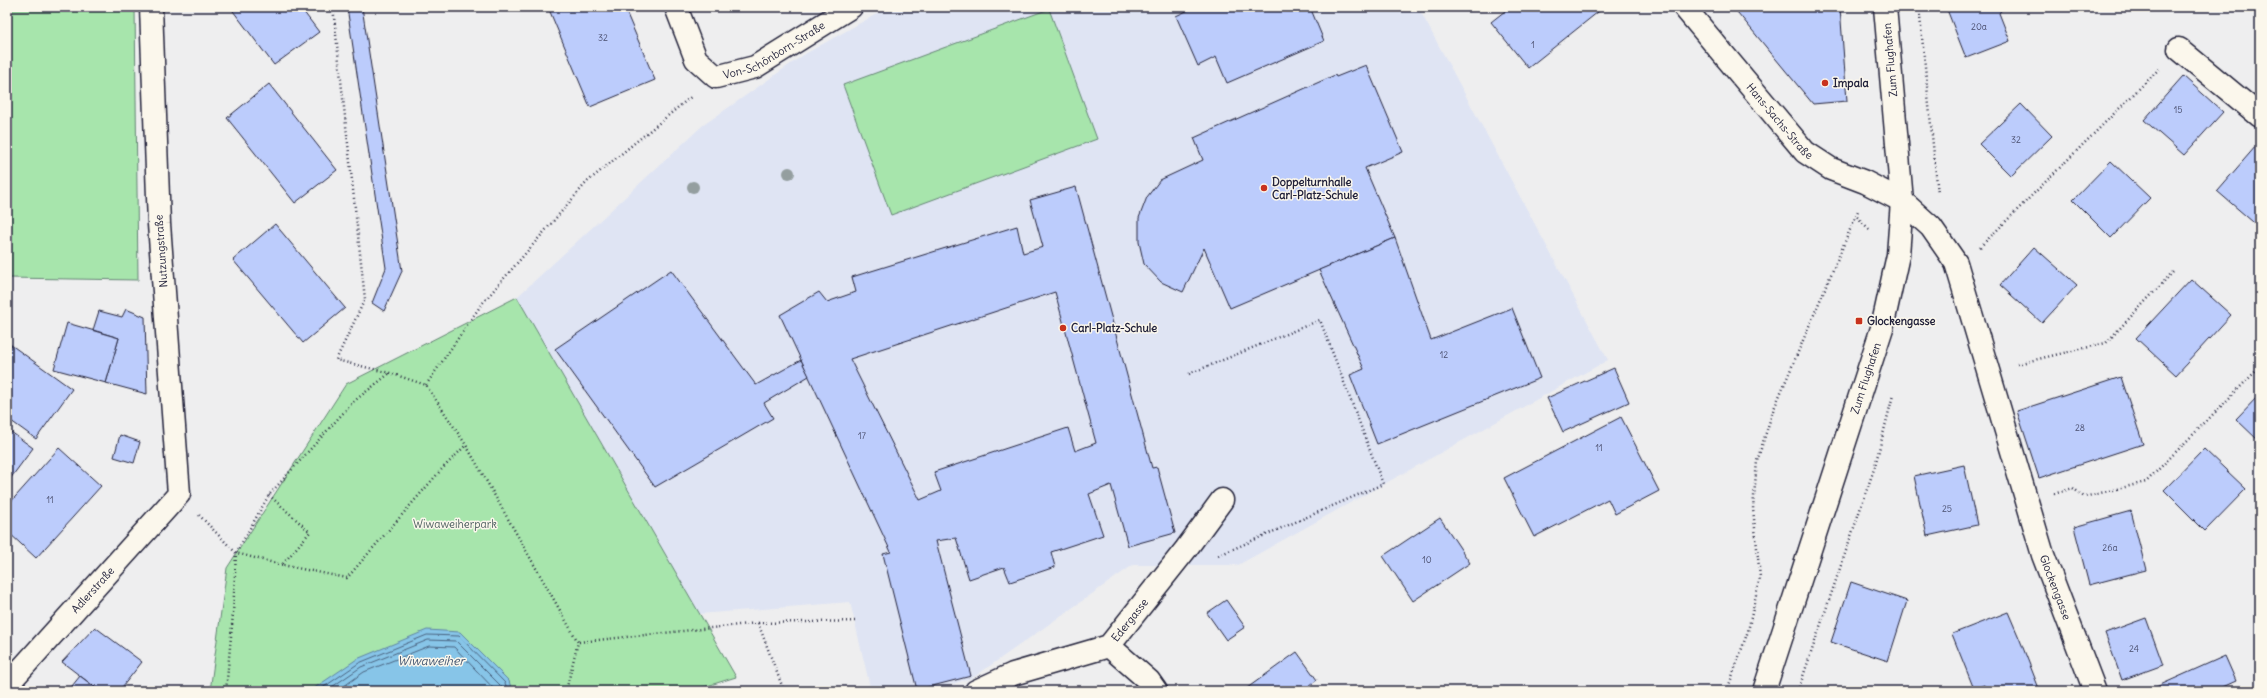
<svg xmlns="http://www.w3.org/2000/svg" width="2267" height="698" viewBox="0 0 2267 698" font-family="Delius,sans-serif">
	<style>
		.built { fill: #dfe4f3 }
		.green { fill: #a7e5ac; stroke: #648474 }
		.water { fill: #87c5e8; stroke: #5f84a3 }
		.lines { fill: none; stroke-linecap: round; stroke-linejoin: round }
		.shore { stroke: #4a6380; stroke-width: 1 }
		.building { fill: #bcccfc; stroke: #22223b; fill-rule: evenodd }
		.minor-casing { stroke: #22223b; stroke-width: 25 }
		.tertiary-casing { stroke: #22223b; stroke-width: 25 }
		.path { stroke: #22223b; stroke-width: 2.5; stroke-dasharray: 1 3; stroke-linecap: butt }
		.minor { stroke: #fbf7ec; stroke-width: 22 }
		.tertiary { stroke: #fbf7ec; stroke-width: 22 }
		.tree { fill: #949e9f }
		.poi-dot { fill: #c8321e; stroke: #fbf7ec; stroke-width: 1.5 }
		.labels { text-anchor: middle; stroke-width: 3; stroke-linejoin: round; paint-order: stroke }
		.number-label { font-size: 9px; fill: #484c6b }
		.street-label { font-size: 11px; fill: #22223b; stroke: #fbf7ec }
		.poi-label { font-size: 11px; font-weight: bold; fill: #22223b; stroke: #fbf7ec; text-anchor: start }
		.park-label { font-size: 11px; fill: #4a5c5d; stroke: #fbf7ec }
		.water-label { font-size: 12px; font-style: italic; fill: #40536f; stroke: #fbf7ec }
	</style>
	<rect width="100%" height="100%" fill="#eeeeef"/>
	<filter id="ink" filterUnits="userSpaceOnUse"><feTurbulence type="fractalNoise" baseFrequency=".025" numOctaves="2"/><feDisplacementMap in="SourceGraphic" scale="8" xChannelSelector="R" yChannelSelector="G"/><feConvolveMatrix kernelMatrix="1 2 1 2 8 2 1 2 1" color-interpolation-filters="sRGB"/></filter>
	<g filter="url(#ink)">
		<path class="built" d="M 889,7 L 1418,7 L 1608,360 L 1238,565 L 1133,565 L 974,677 L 932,691 L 871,691 L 850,602 L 699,614 L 517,297 L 702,126 L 805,54 Z"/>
		<g class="green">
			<path d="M 7,7 L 135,7 L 138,280 L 7,278 Z"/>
			<path d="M 1049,9 L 1097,139 L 891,215 L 843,85 Z"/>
			<path d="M 517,297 L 736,677 L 691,691 L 210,691 L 227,568 L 346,384 Z"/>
		</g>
		<path class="water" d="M 427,630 L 460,632 L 509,681 L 512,691 L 310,691 L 357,659 Z"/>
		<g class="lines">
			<g class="shore">
				<path d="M 318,691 L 359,663 L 427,635 L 459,636 L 505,683 L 508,691"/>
				<path d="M 326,691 L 361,667 L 428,640 L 456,641 L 501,686 L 503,691"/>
				<path d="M 337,691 L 364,672 L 429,646 L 454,647 L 496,691"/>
			</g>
		</g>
		<g class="building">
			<path d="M 230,7 L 300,7 L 319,32 L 274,65 Z"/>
			<path d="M 347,7 L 362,7 L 402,271 L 384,311 L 372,303 L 386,268 Z"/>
			<path d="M 548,7 L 624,7 L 655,80 L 590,107 Z"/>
			<path d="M 1195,7 L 1310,7 L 1324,41 L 1227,83 L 1216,57 L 1198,66 L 1176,16 Z"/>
			<path d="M 1510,7 L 1602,7 L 1603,8 L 1528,68 L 1491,22 Z"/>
			<path d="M 1733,7 L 1840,7 L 1847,101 L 1813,104 Z"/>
			<path d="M 1946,7 L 2004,7 L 1999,13 L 2010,41 L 1966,58 Z"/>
			<path d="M 1366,65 L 1403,152 L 1365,168 L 1395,238 L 1230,308 L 1204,248 L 1183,292 L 1161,282 L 1144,264 L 1139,242 L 1139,218 L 1147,197 L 1160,180 L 1203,160 L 1194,138 L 1335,75 L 1336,77 Z"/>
			<path d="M 2183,76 L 2223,112 L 2184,155 L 2144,120 Z"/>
			<path d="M 269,84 L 337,170 L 295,203 L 227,118 Z"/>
			<path d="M 2021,104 L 2052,136 L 2011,176 L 1979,144 Z"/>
			<path d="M 2256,146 L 2260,149 L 2260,228 L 2217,191 Z"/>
			<path d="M 2111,161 L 2150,198 L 2111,238 L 2073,200 Z"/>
			<path d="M 1076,187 L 1152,468 L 1157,467 L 1175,533 L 1128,546 L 1111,485 L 1089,494 L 1103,535 L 1051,552 L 1055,567 L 1010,582 L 1004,567 L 969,579 L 956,538 L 936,541 L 971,676 L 917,690 L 883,554 L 891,552 L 780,315 L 819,292 L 827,302 L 856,292 L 852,277 L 1017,226 L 1023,253 L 1043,247 L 1030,200 ZM 1055,292 L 1096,443 L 1075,451 L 1068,428 L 934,472 L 941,491 L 920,500 L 850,359 Z"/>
			<path d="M 275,224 L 345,308 L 303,343 L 233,260 Z"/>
			<path d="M 1395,238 L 1431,340 L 1512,308 L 1540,378 L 1377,444 L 1350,375 L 1364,369 L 1319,270 Z"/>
			<path d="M 2034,247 L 2077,285 L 2042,323 L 2000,285 Z"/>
			<path d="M 671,270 L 756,385 L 801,360 L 809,376 L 764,403 L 773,418 L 655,487 L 555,349 Z"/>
			<path d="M 2191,279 L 2231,315 L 2176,375 L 2136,338 Z"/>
			<path d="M 126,309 L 145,317 L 147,394 L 106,383 L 119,338 L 93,330 L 99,311 L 122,317 Z"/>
			<path d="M 67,323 L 119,338 L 106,383 L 54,369 Z"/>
			<path d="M 7,342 L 72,389 L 36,439 L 7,418 Z"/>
			<path d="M 1614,368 L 1629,402 L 1563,432 L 1547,398 Z"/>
			<path d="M 2121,377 L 2143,444 L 2039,478 L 2017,411 Z"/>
			<path d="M 2260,394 L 2260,442 L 2236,419 Z"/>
			<path d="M 1621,417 L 1659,491 L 1615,514 L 1608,499 L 1534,537 L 1504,478 Z"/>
			<path d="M 7,429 L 33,448 L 7,483 Z"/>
			<path d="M 120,435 L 140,442 L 134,463 L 114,457 Z"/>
			<path d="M 59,448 L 101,486 L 36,558 L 7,531 L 7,506 Z"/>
			<path d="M 2204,449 L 2246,489 L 2205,531 L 2164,490 Z"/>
			<path d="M 1964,465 L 1977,525 L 1927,536 L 1914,476 Z"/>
			<path d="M 2131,511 L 2146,570 L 2089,585 L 2074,527 Z"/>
			<path d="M 1440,518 L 1470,563 L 1413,601 L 1383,556 Z"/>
			<path d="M 1851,582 L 1907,601 L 1888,661 L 1831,642 Z"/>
			<path d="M 1226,600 L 1245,627 L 1226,640 L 1207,613 Z"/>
			<path d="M 2008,612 L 2020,640 L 2040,691 L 1987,691 L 1984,685 L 1974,689 L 1952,634 Z"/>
			<path d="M 2146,618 L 2163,665 L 2122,680 L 2105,633 Z"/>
			<path d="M 95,627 L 142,662 L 119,691 L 100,691 L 62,662 Z"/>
			<path d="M 1297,652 L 1317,680 L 1302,691 L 1243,691 Z"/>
			<path d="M 2225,656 L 2236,681 L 2214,691 L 2147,691 Z"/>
			<path d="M 80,676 L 100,691 L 68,691 Z"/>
		</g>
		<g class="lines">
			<defs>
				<g id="minor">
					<path id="s1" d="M 676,7 L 696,59 L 716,77 L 755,67 L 851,7"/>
					<path id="s2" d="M 1684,7 L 1805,152 L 1831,169 L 1865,182 L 1902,201 L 1931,227 L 1956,263 L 2043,555 L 2095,691"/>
					<path d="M 2179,49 L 2260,116"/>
					<path d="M 1109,646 L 1149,681 L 1156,691"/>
					<path id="s3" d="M 7,685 L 179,494 L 159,224 L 151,7"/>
					<path id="s4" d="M 976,691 L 1013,674 L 1109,646 L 1186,549 L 1222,500"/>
				</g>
				<g id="tertiary">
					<path id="s5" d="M 1764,691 L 1882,328 L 1898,255 L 1902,201 L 1885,7"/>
				</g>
			</defs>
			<use href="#minor" class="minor-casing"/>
			<use href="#tertiary" class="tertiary-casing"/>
			<g class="path">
				<path d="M 333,7 L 365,299 L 336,360 L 390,373 L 426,385 L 466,445 L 578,642 L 566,691"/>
				<path d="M 1919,7 L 1938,194"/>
				<path d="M 1857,217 L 1870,230"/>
				<path d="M 1980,247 L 2159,69"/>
				<path d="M 2017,364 L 2106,343 L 2173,272"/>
				<path d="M 1189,374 L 1320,320 L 1383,484 L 1217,556"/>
				<path d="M 426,385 L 481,305 L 587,182 L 692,96"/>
				<path d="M 2054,494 L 2073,488 L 2084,497 L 2146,482 L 2258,369"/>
				<path d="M 269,495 L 310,532 L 282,565 L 347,578 L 441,470 L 466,445"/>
				<path d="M 199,515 L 236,553 L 233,614 L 226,691"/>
				<path d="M 282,565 L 236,553 L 269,495 L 353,402 L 390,373"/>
				<path d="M 758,623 L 858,621"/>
				<path d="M 579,642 L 758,623 L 784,691"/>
				<path d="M 1071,691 L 1101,691"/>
				<path d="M 1727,691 L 1748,631 L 1760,577 L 1753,509 L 1757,461 L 1773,411 L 1858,211"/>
				<path d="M 1798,691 L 1875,466 L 1893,395"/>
			</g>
			<use href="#minor" class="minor"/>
			<use href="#tertiary" class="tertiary"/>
		</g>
		<g class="tree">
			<circle cx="789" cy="173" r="6"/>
			<circle cx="693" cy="187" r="6"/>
		</g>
	</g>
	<g class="poi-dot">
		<circle cx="1825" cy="83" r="4"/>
		<circle cx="1264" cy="188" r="4"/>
		<rect x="1855" y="317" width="8" height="8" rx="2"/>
		<circle cx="1063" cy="328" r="4"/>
	</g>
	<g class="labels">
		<g class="number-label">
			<text x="1979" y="30">20a</text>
			<text x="603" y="41">32</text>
			<text x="1533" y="48">1</text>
			<text x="2178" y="113">15</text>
			<text x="2016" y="143">32</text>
			<text x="1444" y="358">12</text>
			<text x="2080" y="431">28</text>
			<text x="862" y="439">17</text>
			<text x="1599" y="451">11</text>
			<text x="50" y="503">11</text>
			<text x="1947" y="512">25</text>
			<text x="2110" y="551">26a</text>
			<text x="1427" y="563">10</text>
			<text x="2134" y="652">24</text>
		</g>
		<g class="street-label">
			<text dy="4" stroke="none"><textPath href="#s1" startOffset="147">Von-Schönborn-Straße</textPath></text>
			<text transform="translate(1890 60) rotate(-95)" y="4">Zum Flughafen</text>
			<text dy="4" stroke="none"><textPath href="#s2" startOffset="149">Hans-Sachs-Straße</textPath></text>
			<text transform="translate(161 251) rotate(-94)" y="4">Nutzungstraße</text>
			<text dy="4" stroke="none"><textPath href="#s5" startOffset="329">Zum Flughafen</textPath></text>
			<text dy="4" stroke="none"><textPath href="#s2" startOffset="720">Glockengasse</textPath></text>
			<text dy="4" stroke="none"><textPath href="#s3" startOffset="128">Adlerstraße</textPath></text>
			<text dy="4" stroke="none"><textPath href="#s4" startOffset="174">Edergasse</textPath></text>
		</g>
		<g class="poi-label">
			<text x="1833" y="87">Impala</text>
			<text x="1272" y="186">Doppelturnhalle<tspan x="1272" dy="13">Carl-Platz-Schule</tspan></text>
			<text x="1867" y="325">Glockengasse</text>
			<text x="1071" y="332">Carl-Platz-Schule</text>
		</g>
		<g class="park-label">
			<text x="455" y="528">Wiwaweiherpark</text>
		</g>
		<g class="water-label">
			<text x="431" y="665">Wiwaweiher</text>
		</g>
	</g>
	<rect width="2267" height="698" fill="none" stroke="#fbf7ec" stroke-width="24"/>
	<rect x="12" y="12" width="2243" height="674" fill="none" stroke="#22223b" stroke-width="1.5" filter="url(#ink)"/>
</svg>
